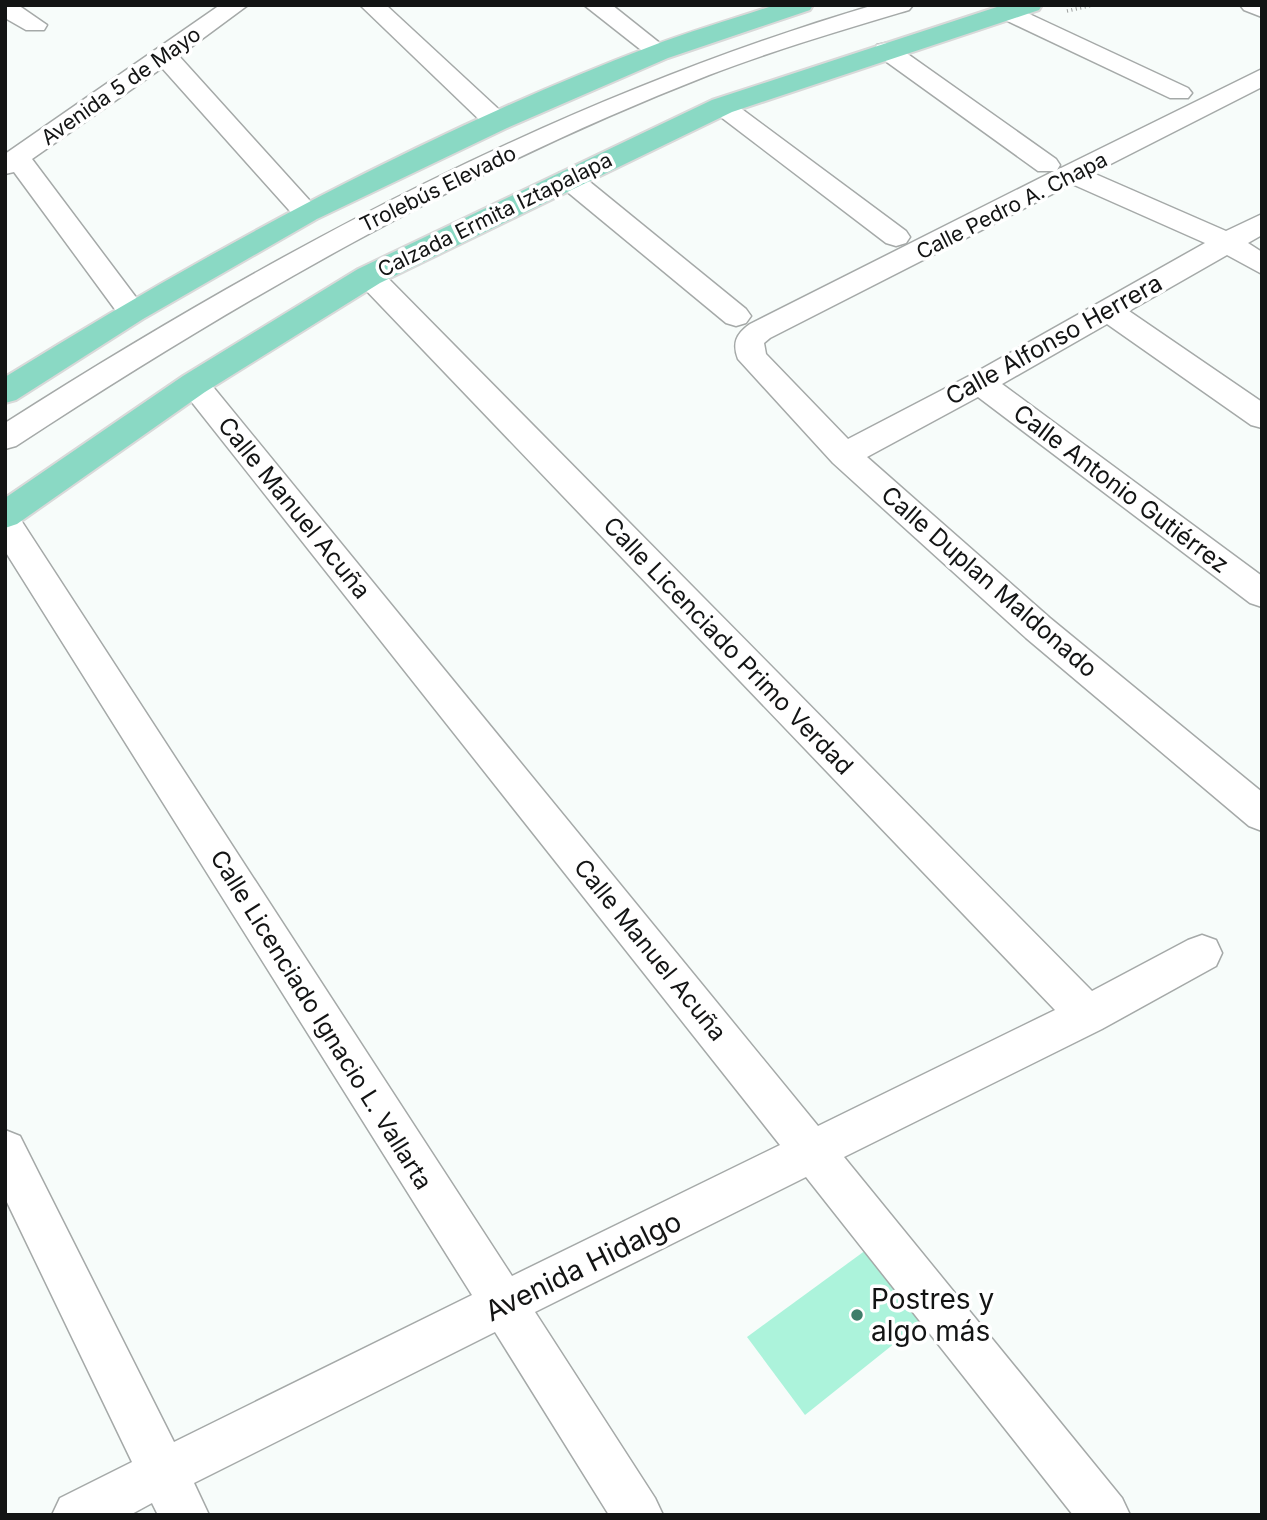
<svg xmlns="http://www.w3.org/2000/svg" width="1267" height="1520" viewBox="0 0 1267 1520" font-family="Inter,sans-serif">
	<style>
		.green { fill: #acf3db }
		.lines { fill: none; stroke-linecap: round; stroke-linejoin: round }
		.minor-casing { stroke: #a5a9a8; stroke-width: 3 }
		.major-casing { stroke: #d9d9d9; stroke-width: 4 }
		.path { stroke: #9c9f9e; stroke-width: 3.5; stroke-dasharray: 1 3.5; stroke-linecap: butt }
		.minor { fill: #fff; fill-rule: evenodd }
		.major { fill: #8ad9c4; fill-rule: evenodd }
		.poi-dot { fill: #3e7d69; stroke: #fff; stroke-width: 2.5 }
		.labels { text-anchor: middle; stroke-width: 7; stroke-linejoin: round; paint-order: stroke }
		.far-street-label { font-size: 21px; fill: #131414; stroke: #fff }
		.street-label { font-size: 24px; fill: #131414; stroke: #fff }
		.near-street-label { font-size: 28px; fill: #131414; stroke: #fff }
		.near-poi-label { font-size: 28px; fill: #131414; stroke: #fff; text-anchor: start }
	</style>
	<rect width="100%" height="100%" fill="#f7fcfa"/>
	<path class="green" d="M 866,1250 L 920,1323 L 805,1415 L 747,1337 Z"/>
	<g class="lines">
		<defs>
			<g id="minor">
				<path d="M 5,5 L 18,5 L 47,25 L 44,30 L 26,30 L 5,18 Z"/>
				<path d="M 220,5 L 248,5 L 179,56 L 321,213 L 317,219 L 307,222 L 297,219 L 162,68 L 32,159 L 147,312 L 142,319 L 132,322 L 122,319 L 14,172 L 5,174 L 5,154 Z"/>
				<path d="M 360,5 L 386,5 L 506,116 L 510,122 L 506,128 L 488,128 Z"/>
				<path d="M 584,5 L 612,5 L 671,52 L 668,57 L 650,57 Z"/>
				<path d="M 874,5 L 913,5 L 909,10 C 842,30 774,50 709,75 C 463,171 236,302 16,446 L 5,449 L 5,423 C 278,249 563,97 874,5 Z"/>
				<path d="M 1010,5 L 1188,88 L 1192,93 L 1188,98 L 1170,98 L 999,17 L 996,12 L 999,7 Z"/>
				<path d="M 1240,5 L 1262,5 L 1262,17 L 1244,10 Z"/>
				<path d="M 886,43 L 895,45 L 1056,159 L 1060,165 L 1057,170 L 1262,69 L 1262,87 L 1093,173 L 1226,231 L 1262,214 L 1262,235 L 1248,243 L 1262,252 L 1262,274 L 1227,255 L 1129,311 L 1262,402 L 1262,428 L 1251,425 L 1107,324 L 1002,384 L 1262,576 L 1262,607 L 1250,603 L 978,397 L 867,457 L 1050,618 L 1262,792 L 1262,831 L 1249,826 L 1026,638 L 833,463 L 738,359 C 732,343 736,334 750,324 L 1054,171 L 1038,171 L 877,55 L 874,50 L 877,45 ZM 1072,184 L 1205,243 L 969,376 L 848,439 L 766,354 L 764,343 L 770,338 Z"/>
				<path d="M 722,98 L 731,101 L 906,231 L 910,237 L 906,243 L 896,246 L 886,243 L 713,111 L 709,106 L 713,101 Z"/>
				<path d="M 569,171 L 579,173 L 746,309 L 751,316 L 746,323 L 736,326 L 726,323 L 559,185 L 556,179 L 559,173 Z"/>
				<path d="M 369,267 L 379,269 L 1092,991 L 1188,940 L 1202,935 L 1216,940 L 1222,953 L 1216,966 L 1102,1029 L 844,1157 L 1122,1498 L 1130,1515 L 1073,1515 L 806,1177 L 535,1312 L 655,1498 L 663,1515 L 609,1515 L 495,1332 L 194,1483 L 209,1515 L 158,1515 L 152,1503 L 130,1515 L 52,1515 L 60,1498 L 132,1462 L 5,1198 L 5,1130 L 20,1136 L 174,1442 L 472,1295 L 5,551 L 5,511 L 17,514 L 512,1276 L 780,1145 L 183,391 L 179,384 L 183,377 L 194,373 L 205,377 L 818,1126 L 1055,1010 L 359,283 L 355,276 L 359,269 Z"/>
			</g>
			<g id="major">
				<path d="M 775,5 L 813,5 L 810,10 L 668,58 L 507,128 L 317,219 L 143,319 L 16,400 L 5,403 L 5,377 C 210,250 424,133 649,47 C 691,31 733,19 775,5 Z"/>
				<path d="M 1003,5 L 1042,5 L 1039,10 L 732,112 L 380,283 L 205,392 L 17,524 L 5,528 L 5,498 L 183,376 L 358,269 L 712,100 Z"/>
			</g>
		</defs>
		<use href="#minor" class="minor-casing"/>
		<use href="#major" class="major-casing"/>
		<path class="path" d="M 1067,11 L 1093,5"/>
		<use href="#minor" class="minor"/>
		<use href="#major" class="major"/>
	</g>
	<circle class="poi-dot" cx="857" cy="1315" r="7"/>
	<g class="labels">
		<g class="far-street-label">
			<text transform="translate(121 86) rotate(-35)" y="7">Avenida 5 de Mayo</text>
			<text transform="translate(438 189) rotate(-26)" y="7">Trolebús Elevado</text>
			<text transform="translate(1012 206) rotate(-27)" y="7">Calle Pedro A. Chapa</text>
			<text transform="translate(495 215) rotate(-26)" y="7">Calzada Ermita Iztapalapa</text>
		</g>
		<g class="street-label">
			<text transform="translate(1054 340) rotate(-29)" y="8">Calle Alfonso Herrera</text>
			<text transform="translate(1121 489) rotate(37)" y="8">Calle Antonio Gutiérrez</text>
			<text transform="translate(294 508) rotate(51)" y="8">Calle Manuel Acuña</text>
			<text transform="translate(989 582) rotate(41)" y="8">Calle Duplan Maldonado</text>
			<text transform="translate(728 646) rotate(46)" y="8">Calle Licenciado Primo Verdad</text>
			<text transform="translate(650 950) rotate(51)" y="8">Calle Manuel Acuña</text>
			<text transform="translate(321 1020) rotate(58)" y="8">Calle Licenciado Ignacio L. Vallarta</text>
		</g>
		<g class="near-street-label">
			<text transform="translate(583 1266) rotate(-26)" y="10">Avenida Hidalgo</text>
		</g>
		<g class="near-poi-label">
			<text x="871" y="1309">Postres y<tspan x="871" dy="32">algo más</tspan></text>
		</g>
	</g>
	<rect width="1267" height="1520" fill="none" stroke="#131414" stroke-width="14"/>
</svg>
